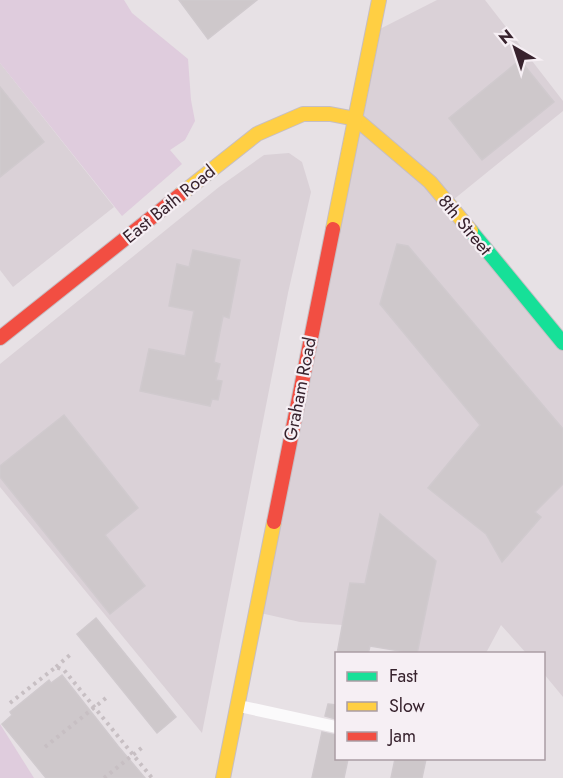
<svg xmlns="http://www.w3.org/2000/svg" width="563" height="778" viewBox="0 0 563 778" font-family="Jost,sans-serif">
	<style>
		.built { fill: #dad1d7 }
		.green { fill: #dfccdd }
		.building { fill: #cec8cb; stroke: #d0cace; stroke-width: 1.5 }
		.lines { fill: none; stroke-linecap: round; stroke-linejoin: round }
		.fast-casing { stroke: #c6bec3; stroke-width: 16 }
		.slow-casing { stroke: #c6bec3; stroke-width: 16 }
		.jam-casing { stroke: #c6bec3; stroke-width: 16 }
		.path { stroke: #c7bfc3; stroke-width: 4; stroke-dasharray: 3 4.5; stroke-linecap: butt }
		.lane { stroke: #fbfafb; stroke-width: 12 }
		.fast { stroke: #16e098; stroke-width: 14 }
		.slow { stroke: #ffcf43; stroke-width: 14 }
		.jam { stroke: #f24e42; stroke-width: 14 }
		.labels { text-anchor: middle; stroke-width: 4.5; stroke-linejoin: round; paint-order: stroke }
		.street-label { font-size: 18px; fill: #37222d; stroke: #f6eff4 }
	</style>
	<rect width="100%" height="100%" fill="#e7e1e5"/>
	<g class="built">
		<path d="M 437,0 L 485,0 L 563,101 L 563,111 L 448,204 L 563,343 L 563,697 L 544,674 L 544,654 L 526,653 L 501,625 L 486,653 L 409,653 L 353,642 L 356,626 L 300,622 L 256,612 L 372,33 Z"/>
		<path d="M 0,63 L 114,207 L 13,287 L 0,270 Z"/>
		<path d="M 289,153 L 302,162 L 311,192 L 288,293 L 202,733 L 0,487 L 0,364 L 219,187 L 264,155 Z"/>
	</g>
	<g class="green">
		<path d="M 0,0 L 124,0 L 132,13 L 188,59 L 191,100 L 195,121 L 185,140 L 170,150 L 182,164 L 122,216 L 0,63 Z"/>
		<path d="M 0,724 L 34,778 L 0,778 Z"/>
	</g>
	<g class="building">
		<path d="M 179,0 L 257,0 L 208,39 Z"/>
		<path d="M 520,60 L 554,102 L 482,160 L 449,118 Z"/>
		<path d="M 0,87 L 44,142 L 0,177 Z"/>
		<path d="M 397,244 L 408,246 L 563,429 L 563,484 L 535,512 L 541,517 L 502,562 L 486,534 L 428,488 L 480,425 L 380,304 Z"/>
		<path d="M 193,250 L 240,260 L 229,318 L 223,316 L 214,362 L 220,364 L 216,380 L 222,381 L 218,400 L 212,399 L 210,406 L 140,391 L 149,349 L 185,356 L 194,311 L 169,306 L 177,264 L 189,267 Z"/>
		<path d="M 64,415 L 138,508 L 105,535 L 145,586 L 110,614 L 0,477 L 0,466 Z"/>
		<path d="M 380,514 L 436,561 L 417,654 L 370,646 L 368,654 L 337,654 L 350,583 L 365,584 Z"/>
		<path d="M 96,618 L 176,717 L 157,733 L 77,634 Z"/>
		<path d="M 62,675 L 118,746 L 145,778 L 46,778 L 2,724 L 12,715 L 10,712 L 49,680 L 51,683 Z"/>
		<path d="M 328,704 L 336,705 L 336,719 L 325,716 Z"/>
		<path d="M 322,732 L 336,735 L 336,759 L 348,759 L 344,778 L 312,778 Z"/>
		<path d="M 395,759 L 426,759 L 422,778 L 391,778 Z"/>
	</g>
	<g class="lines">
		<defs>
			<path id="fast" d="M 471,231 L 563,343"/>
			<g id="slow">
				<path d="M 180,195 L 257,134 L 303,114 L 330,114 L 356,119 L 430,182 L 471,231"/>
				<path d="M 333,229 L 379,0"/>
				<path d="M 223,778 L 274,522"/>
			</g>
			<g id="jam">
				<path d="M 0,338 L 180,195"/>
				<path d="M 274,522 L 333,229"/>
			</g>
		</defs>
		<use href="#fast" class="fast-casing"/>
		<use href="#slow" class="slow-casing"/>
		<use href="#jam" class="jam-casing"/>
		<g class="path">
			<path d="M 56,667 L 71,654"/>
			<path d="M 10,703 L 56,667 L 64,670 L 152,778"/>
			<path d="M 45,747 L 106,698"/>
			<path d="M 104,778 L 144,746"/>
		</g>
		<path class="lane" d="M 239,706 L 336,727"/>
		<use href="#fast" class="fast"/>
		<use href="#slow" class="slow"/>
		<use href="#jam" class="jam"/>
	</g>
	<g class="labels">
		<g class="street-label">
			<text transform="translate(169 204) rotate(-39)" y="6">East Bath Road</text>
			<text transform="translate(465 225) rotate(50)" y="6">8th Street</text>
			<text transform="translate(300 389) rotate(-79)" y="6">Graham Road</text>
		</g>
	</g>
	<rect x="335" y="652" width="210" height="108" fill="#f6eff4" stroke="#aa9da4" stroke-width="1.5"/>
	<rect x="347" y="672" width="30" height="9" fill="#16e098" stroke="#aa9da4" stroke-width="1.5"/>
	<text x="389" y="682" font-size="18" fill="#37222d">Fast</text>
	<rect x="347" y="702" width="30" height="9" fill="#ffcf43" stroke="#aa9da4" stroke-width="1.5"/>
	<text x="389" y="712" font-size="18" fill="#37222d">Slow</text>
	<rect x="347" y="732" width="30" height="9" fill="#f24e42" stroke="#aa9da4" stroke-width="1.5"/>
	<text x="389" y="742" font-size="18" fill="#37222d">Jam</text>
	<g transform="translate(515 48) rotate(321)" stroke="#f6eff4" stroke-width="4.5" paint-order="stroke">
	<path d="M0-4.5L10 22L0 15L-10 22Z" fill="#37222d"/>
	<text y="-9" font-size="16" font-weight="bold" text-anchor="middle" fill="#37222d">N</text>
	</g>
</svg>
